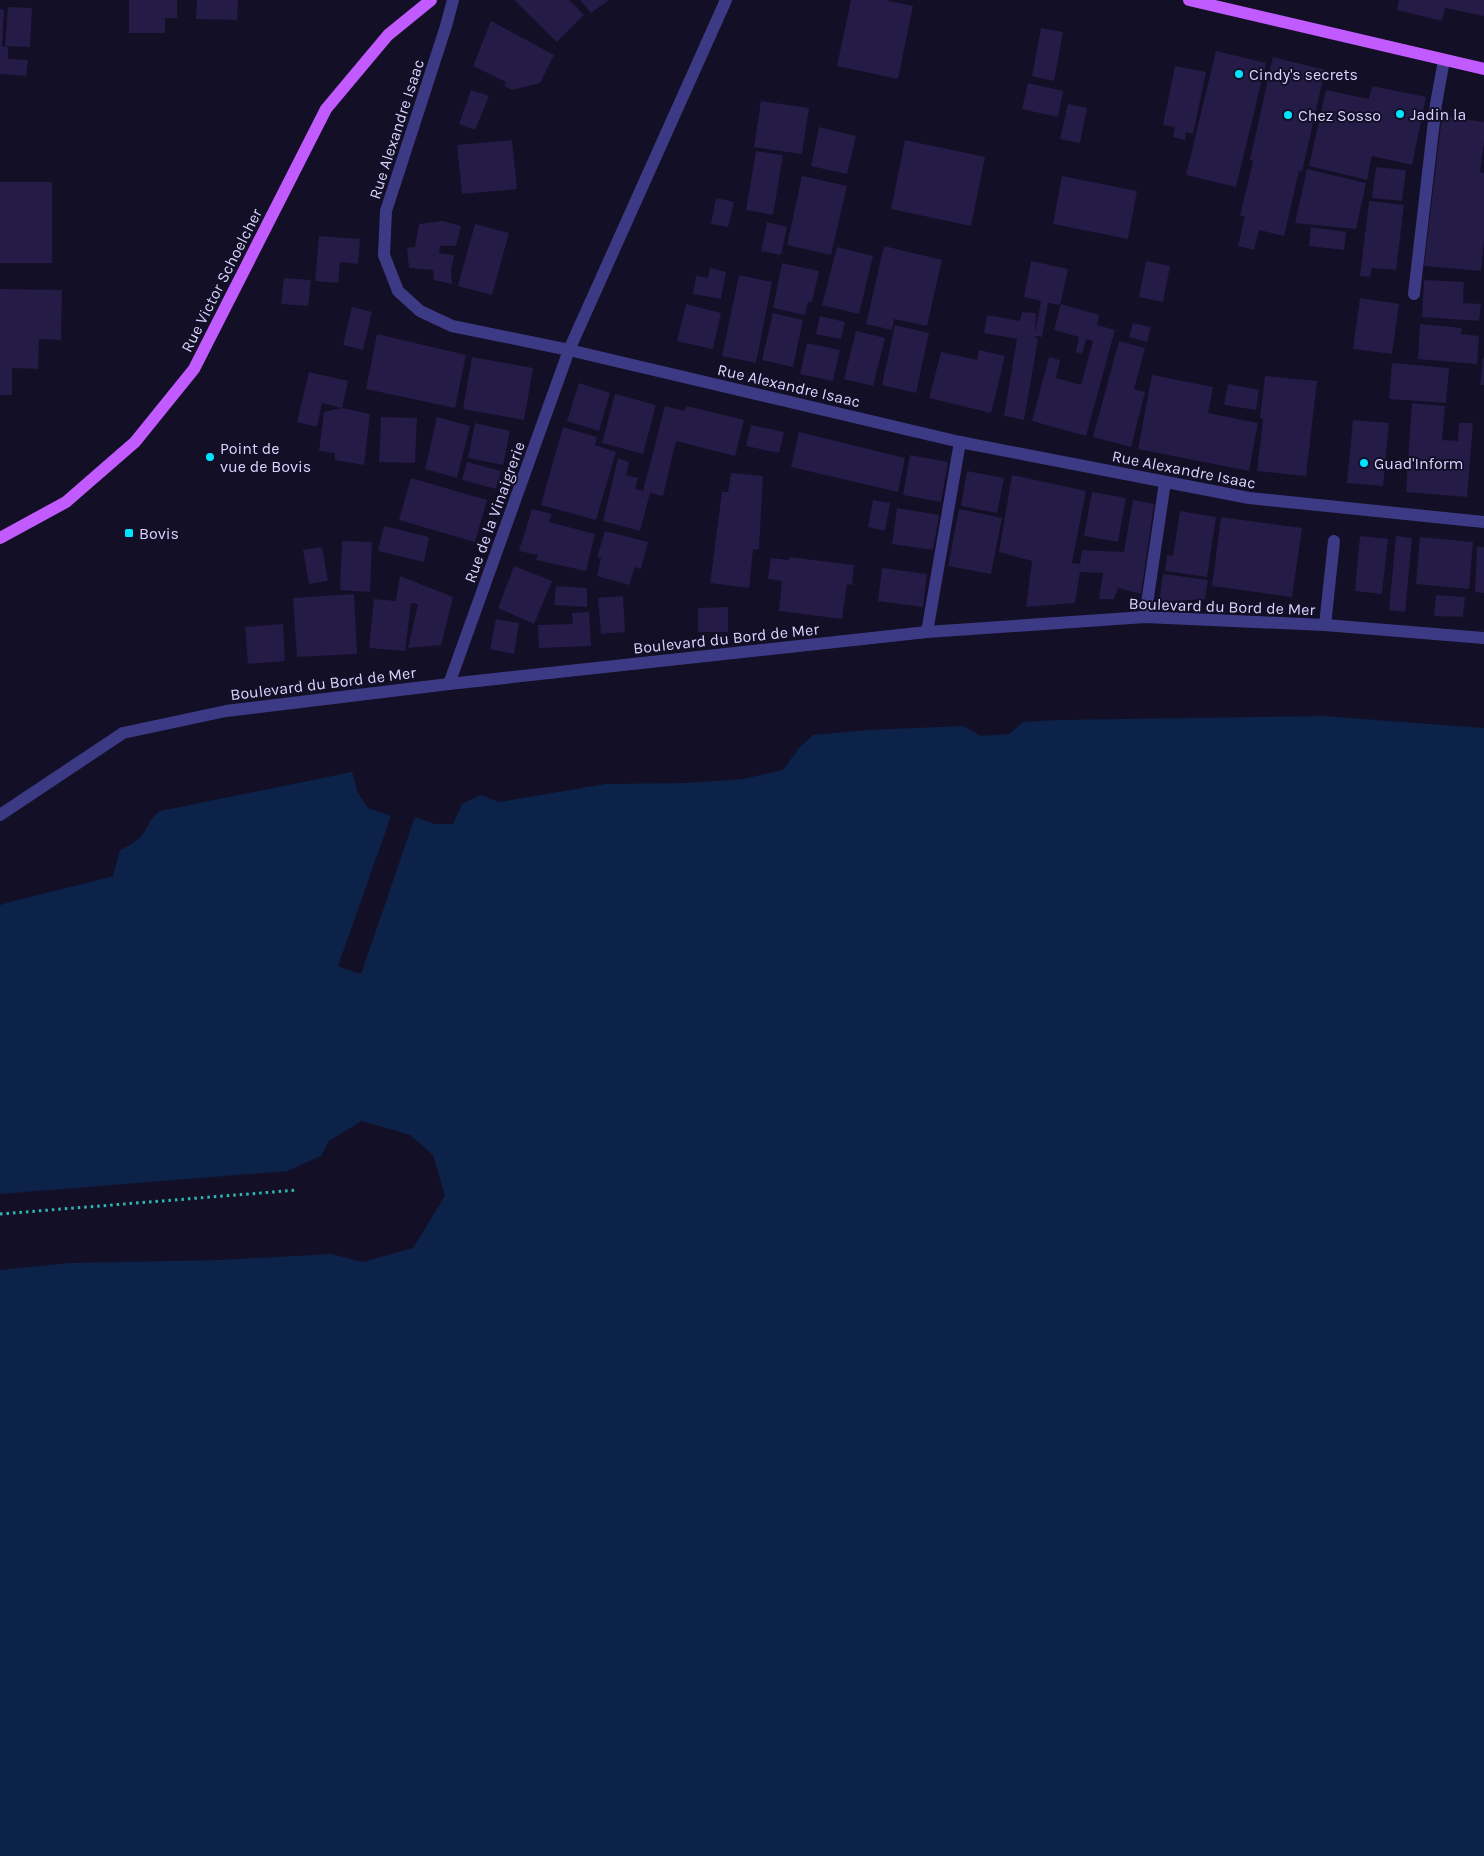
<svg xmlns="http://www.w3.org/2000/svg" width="1484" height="1856" viewBox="0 0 1484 1856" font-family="Karla,sans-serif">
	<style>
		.water { fill: #0c2248 }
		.pier { fill: #130f26 }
		.building { fill: #241b47 }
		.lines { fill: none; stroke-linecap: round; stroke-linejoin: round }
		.path { stroke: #2fb8b0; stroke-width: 3; stroke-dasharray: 2.5 4; stroke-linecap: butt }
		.service { stroke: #3d3a85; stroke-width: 12 }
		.minor { stroke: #3d3a85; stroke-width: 12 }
		.primary { stroke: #c25bff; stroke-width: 12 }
		.poi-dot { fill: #00e5ff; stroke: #130f26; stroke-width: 2 }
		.labels { text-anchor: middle; stroke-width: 4; stroke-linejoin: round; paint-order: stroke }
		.poi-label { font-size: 16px; fill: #d9d4ff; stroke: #130f26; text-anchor: start }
		.street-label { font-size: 16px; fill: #d9d4ff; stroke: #130f26 }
	</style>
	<rect width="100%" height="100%" fill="#130f26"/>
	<path class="water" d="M 1323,716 L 1484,728 L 1484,1856 L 0,1856 L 0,1270 L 69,1263 L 220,1260 L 331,1254 L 363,1262 L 413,1248 L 445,1196 L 433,1155 L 410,1135 L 362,1121 L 329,1141 L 321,1156 L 287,1171 L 0,1194 L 0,905 C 37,894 75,887 113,876 L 120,850 C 128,846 138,841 143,834 C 150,824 149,819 160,811 L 352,772 L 358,793 L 368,808 L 391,816 L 415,817 L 435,824 L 453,824 L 462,804 L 481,795 L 499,802 L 605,784 L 686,783 L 743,779 L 783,770 L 799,748 L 813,735 L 868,730 L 963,726 L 981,736 L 1009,734 L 1023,722 L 1056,720 Z"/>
	<path class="pier" d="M 391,816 L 415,817 L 361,974 L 338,966 Z"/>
	<g class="building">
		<path d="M 129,0 L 177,0 L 177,18 L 165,18 L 165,33 L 129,33 Z"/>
		<path d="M 197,0 L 238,0 L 237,20 L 196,19 Z"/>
		<path d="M 514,0 L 569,0 L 584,15 L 557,42 Z"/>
		<path d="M 580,0 L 609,0 L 591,13 Z"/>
		<path d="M 851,0 L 885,0 L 913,6 L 898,79 L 837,66 Z"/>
		<path d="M 1399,0 L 1484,0 L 1484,16 L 1445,8 L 1442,21 L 1397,10 Z"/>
		<path d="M 8,7 L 32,8 L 30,47 L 5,46 Z"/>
		<path d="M 0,9 L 4,10 L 2,46 L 8,47 L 8,59 L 28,60 L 26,76 L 0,74 Z"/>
		<path d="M 491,21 L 554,55 L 540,83 L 512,90 L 504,86 L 506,82 L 473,66 Z"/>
		<path d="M 1041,28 L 1063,32 L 1054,81 L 1032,76 Z"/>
		<path d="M 1216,51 L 1266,63 L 1236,187 L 1186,175 Z"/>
		<path d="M 1273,57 L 1325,70 L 1302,172 L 1299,171 L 1284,236 L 1259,230 L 1254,250 L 1238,246 L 1245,216 L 1240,216 L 1253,161 L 1250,160 Z"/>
		<path d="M 1175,66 L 1206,72 L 1193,134 L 1186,132 L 1185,140 L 1173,137 L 1175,127 L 1163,125 Z"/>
		<path d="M 1028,83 L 1063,91 L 1058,117 L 1022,109 Z"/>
		<path d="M 1372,86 L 1426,97 L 1412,165 L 1372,156 L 1367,180 L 1309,166 L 1326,90 L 1369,99 Z"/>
		<path d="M 471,90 L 489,96 L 475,130 L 459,124 Z"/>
		<path d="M 761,101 L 809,108 L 802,154 L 754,147 Z"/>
		<path d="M 1068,104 L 1087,108 L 1080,143 L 1060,139 Z"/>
		<path d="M 1442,116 L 1484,122 L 1484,142 L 1480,172 L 1484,173 L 1484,239 L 1481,271 L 1424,266 Z"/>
		<path d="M 819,127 L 856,136 L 847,174 L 811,166 Z"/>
		<path d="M 512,140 L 517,189 L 462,194 L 457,145 Z"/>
		<path d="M 905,140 L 985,157 L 971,226 L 891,209 Z"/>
		<path d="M 756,151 L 783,155 L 773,215 L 746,210 Z"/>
		<path d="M 1376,167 L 1406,170 L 1402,201 L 1372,198 Z"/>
		<path d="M 1307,169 L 1366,183 L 1356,229 L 1295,223 Z"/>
		<path d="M 802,176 L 847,186 L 831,255 L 787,245 Z"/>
		<path d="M 1062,176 L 1137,191 L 1128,239 L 1053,224 Z"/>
		<rect x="0" y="182" width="52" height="81"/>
		<path d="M 716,198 L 734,202 L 728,227 L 711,224 Z"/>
		<path d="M 1369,201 L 1404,205 L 1396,270 L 1372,268 L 1370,277 L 1360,276 Z"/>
		<path d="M 443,221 L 461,226 L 456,246 L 440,246 L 439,253 L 454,255 L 451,271 L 452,284 L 434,280 L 433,270 L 409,268 L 407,248 L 415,247 L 419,224 Z"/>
		<path d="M 767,222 L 787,227 L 781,255 L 761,251 Z"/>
		<path d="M 475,224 L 509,233 L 492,295 L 458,286 Z"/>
		<path d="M 1311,227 L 1346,232 L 1344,250 L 1309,246 Z"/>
		<path d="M 319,236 L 360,239 L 358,264 L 340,262 L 338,283 L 315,281 Z"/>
		<path d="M 884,246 L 942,260 L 927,326 L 894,319 L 892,330 L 866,324 Z"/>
		<path d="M 837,247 L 873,256 L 859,314 L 822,305 Z"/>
		<path d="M 1031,261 L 1068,269 L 1060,305 L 1048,303 L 1042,337 L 1034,336 L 1038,339 L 1024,420 L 1004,416 L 1017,339 L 984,333 L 987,315 L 1020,321 L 1022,312 L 1036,313 L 1035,334 L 1041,301 L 1024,297 Z"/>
		<path d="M 1146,261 L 1170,266 L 1163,302 L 1139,297 Z"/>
		<path d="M 782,263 L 819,271 L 812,302 L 808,302 L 805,315 L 773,308 Z"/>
		<path d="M 710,268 L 726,272 L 721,299 L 693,294 L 696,276 L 708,278 Z"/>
		<path d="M 739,275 L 772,282 L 756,363 L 722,356 Z"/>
		<path d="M 284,278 L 311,280 L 308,306 L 281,304 Z"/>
		<path d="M 1424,280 L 1464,282 L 1463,303 L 1481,304 L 1479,321 L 1422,317 Z"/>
		<path d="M 0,289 L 62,290 L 61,340 L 39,339 L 38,369 L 12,368 L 12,395 L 0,395 Z"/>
		<path d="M 1360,298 L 1399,304 L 1392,354 L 1353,349 Z"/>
		<path d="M 686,304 L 721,313 L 713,349 L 677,341 Z"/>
		<path d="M 1061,304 L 1099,315 L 1097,325 L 1115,330 L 1086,436 L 1032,421 L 1049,357 L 1060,360 L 1056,378 L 1081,385 L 1093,341 L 1086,339 L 1082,354 L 1076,352 L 1079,337 L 1054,330 Z"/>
		<path d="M 352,307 L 372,312 L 363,350 L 343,345 Z"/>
		<path d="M 773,313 L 803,320 L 793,367 L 762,360 Z"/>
		<path d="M 820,316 L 845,322 L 841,339 L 816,334 Z"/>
		<path d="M 1133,323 L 1151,327 L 1147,342 L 1129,337 Z"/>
		<path d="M 1420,324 L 1462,328 L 1461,334 L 1479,336 L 1477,364 L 1418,359 Z"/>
		<path d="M 895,325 L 929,333 L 916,393 L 882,385 Z"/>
		<path d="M 856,331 L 885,338 L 873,386 L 844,379 Z"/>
		<path d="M 377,334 L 466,355 L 455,408 L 366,389 Z"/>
		<path d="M 1119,341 L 1145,348 L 1134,389 L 1145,392 L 1131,447 L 1093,437 Z"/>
		<path d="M 807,343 L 840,350 L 833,381 L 800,374 Z"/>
		<path d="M 979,350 L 1005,356 L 991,413 L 929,398 L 941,352 L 977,360 Z"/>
		<path d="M 472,357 L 533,368 L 524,420 L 463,409 Z"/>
		<path d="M 1483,358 L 1484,358 L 1484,385 L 1480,385 Z"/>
		<path d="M 1392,363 L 1449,368 L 1446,403 L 1389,399 Z"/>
		<path d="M 309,372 L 348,381 L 342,408 L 322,403 L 317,427 L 297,422 Z"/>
		<path d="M 1152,375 L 1212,387 L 1213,387 L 1208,413 L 1258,423 L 1249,471 L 1138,449 Z"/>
		<path d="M 1265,376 L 1317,381 L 1306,476 L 1257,471 L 1263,419 L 1260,418 Z"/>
		<path d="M 579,383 L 610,393 L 599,431 L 567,421 Z"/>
		<path d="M 1228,384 L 1259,390 L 1256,410 L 1224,405 Z"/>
		<path d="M 615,394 L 656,405 L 643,454 L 602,443 Z"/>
		<path d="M 1412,403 L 1445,406 L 1442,440 L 1458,441 L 1459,423 L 1473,423 L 1467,497 L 1406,492 Z"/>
		<path d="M 665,406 L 684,411 L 687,406 L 744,420 L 735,456 L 676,441 L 663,496 L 650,493 L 640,531 L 603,521 L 618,458 L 629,462 L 626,475 L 638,478 L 635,489 L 643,491 Z"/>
		<path d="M 342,408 L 370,414 L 364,465 L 335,460 L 335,453 L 319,451 L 324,412 Z"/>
		<path d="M 381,417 L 417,418 L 415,463 L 379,462 Z"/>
		<path d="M 437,417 L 470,426 L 457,478 L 425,469 Z"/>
		<path d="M 1353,420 L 1389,423 L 1383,486 L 1347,483 Z"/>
		<path d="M 475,423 L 510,431 L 503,465 L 468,458 Z"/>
		<path d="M 751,425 L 784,432 L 779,453 L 746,446 Z"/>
		<path d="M 563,427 L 597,437 L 595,445 L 616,452 L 596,520 L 541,505 Z"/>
		<path d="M 799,432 L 905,458 L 898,492 L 791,467 Z"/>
		<path d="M 910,455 L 948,462 L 941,502 L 903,495 Z"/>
		<path d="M 467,462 L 501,471 L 496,489 L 462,480 Z"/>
		<path d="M 967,471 L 1004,478 L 997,513 L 961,506 Z"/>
		<path d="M 731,473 L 763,476 L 759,549 L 753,550 L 749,588 L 710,583 L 722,492 L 728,492 Z"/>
		<path d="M 1012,475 L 1086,491 L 1072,563 L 1080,564 L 1082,550 L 1124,552 L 1133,500 L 1154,504 L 1141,594 L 1118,588 L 1114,599 L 1099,599 L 1103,573 L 1080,572 L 1075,603 L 1026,607 L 1032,561 L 999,552 Z"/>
		<path d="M 411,478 L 487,500 L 475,542 L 399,520 Z"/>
		<path d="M 1092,492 L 1126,498 L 1118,542 L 1084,536 Z"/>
		<path d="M 873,500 L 890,503 L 885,531 L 868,527 Z"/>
		<path d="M 897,508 L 939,515 L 933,550 L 892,544 Z"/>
		<path d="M 532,509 L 552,514 L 549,522 L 595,534 L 586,571 L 536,560 L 538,555 L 519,551 Z"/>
		<path d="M 959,509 L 1002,518 L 991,574 L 948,566 Z"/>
		<path d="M 1180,511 L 1216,517 L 1207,577 L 1165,571 L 1167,555 L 1173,556 Z"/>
		<path d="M 1221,517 L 1302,528 L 1292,597 L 1212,586 Z"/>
		<path d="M 384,526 L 429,537 L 424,562 L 378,551 Z"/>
		<path d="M 605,531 L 648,542 L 641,569 L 635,567 L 629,585 L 597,576 L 601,558 L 597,557 Z"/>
		<path d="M 1360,536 L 1388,539 L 1382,594 L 1355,591 Z"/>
		<path d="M 1396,536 L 1412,538 L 1405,612 L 1389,610 Z"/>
		<path d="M 1420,537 L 1473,542 L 1469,589 L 1416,584 Z"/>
		<path d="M 342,541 L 372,542 L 370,592 L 340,590 Z"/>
		<path d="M 322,547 L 328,581 L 309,584 L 303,550 Z"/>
		<path d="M 1477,547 L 1484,547 L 1484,593 L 1475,592 Z"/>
		<path d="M 789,557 L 854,565 L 852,585 L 847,584 L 842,619 L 779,611 L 782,581 L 768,579 L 771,558 L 789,560 Z"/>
		<path d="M 514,566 L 552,581 L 534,624 L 498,608 Z"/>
		<path d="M 882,568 L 927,574 L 923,607 L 878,601 Z"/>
		<path d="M 1163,574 L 1208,580 L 1205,599 L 1159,602 Z"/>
		<path d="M 400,576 L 453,597 L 441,645 L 408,648 L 418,604 L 411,603 L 405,651 L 369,648 L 374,599 L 396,601 Z"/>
		<path d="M 556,586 L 587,588 L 587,607 L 554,605 Z"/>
		<path d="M 354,594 L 357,654 L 297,657 L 293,598 Z"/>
		<path d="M 1436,595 L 1465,597 L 1463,617 L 1434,616 Z"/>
		<path d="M 623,596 L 625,632 L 601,634 L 598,598 Z"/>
		<path d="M 728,607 L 728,632 L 698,632 L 698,608 Z"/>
		<path d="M 589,612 L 591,646 L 539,648 L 538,625 L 573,624 L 572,613 Z"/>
		<path d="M 496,619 L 519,623 L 514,654 L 490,649 Z"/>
		<path d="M 283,624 L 285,661 L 248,664 L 245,627 Z"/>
	</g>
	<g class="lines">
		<path class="path" d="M 0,1214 L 298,1190"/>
		<g class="service">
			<path d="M 1414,294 L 1436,104 L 1444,60"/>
			<path d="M 1145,617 L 1165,482"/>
			<path d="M 1325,625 L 1334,541"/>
			<path d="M 927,632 L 960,442"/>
		</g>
		<g class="minor">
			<path d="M 453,0 L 446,26 L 386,211 L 384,255 L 398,291 L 420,311 L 452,326 L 569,350 L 960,442 L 1249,498 L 1484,522"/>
			<path d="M 449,684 L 569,350 L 726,0"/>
			<path d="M 0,815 L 123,733 L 226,711 L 449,684 L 927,632 L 1145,617 L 1325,625 L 1484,638"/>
		</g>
		<g class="primary">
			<path d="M 1189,0 L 1484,69"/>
			<path d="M 0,538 L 66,502 L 135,442 L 194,369 L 326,109 L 388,35 L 431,0"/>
		</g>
	</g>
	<g class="poi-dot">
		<circle cx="1239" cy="74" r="5"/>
		<circle cx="1400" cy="114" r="5"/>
		<circle cx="1288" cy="115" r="5"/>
		<circle cx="210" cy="457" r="5"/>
		<circle cx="1364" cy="463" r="5"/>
		<rect x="124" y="528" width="10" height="10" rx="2.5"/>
	</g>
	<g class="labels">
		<g class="poi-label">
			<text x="1249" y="80">Cindy's secrets</text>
			<text x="1410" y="120">Jadin la</text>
			<text x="1298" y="121">Chez Sosso</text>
			<text x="220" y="454">Point de<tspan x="220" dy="18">vue de Bovis</tspan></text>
			<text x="1374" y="469">Guad'Inform</text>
			<text x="139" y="539">Bovis</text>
		</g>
		<g class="street-label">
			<text transform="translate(396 129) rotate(-72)" y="6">Rue Alexandre Isaac</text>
			<text transform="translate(221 280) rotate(-63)" y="6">Rue Victor Schoelcher</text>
			<text transform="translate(789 385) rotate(13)" y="6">Rue Alexandre Isaac</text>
			<text transform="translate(1184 469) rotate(11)" y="6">Rue Alexandre Isaac</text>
			<text transform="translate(494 512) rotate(-70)" y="6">Rue de la Vinaigrerie</text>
			<text transform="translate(1222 606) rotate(2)" y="6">Boulevard du Bord de Mer</text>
			<text transform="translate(726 638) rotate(-6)" y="6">Boulevard du Bord de Mer</text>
			<text transform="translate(323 683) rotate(-7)" y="6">Boulevard du Bord de Mer</text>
		</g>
	</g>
</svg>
